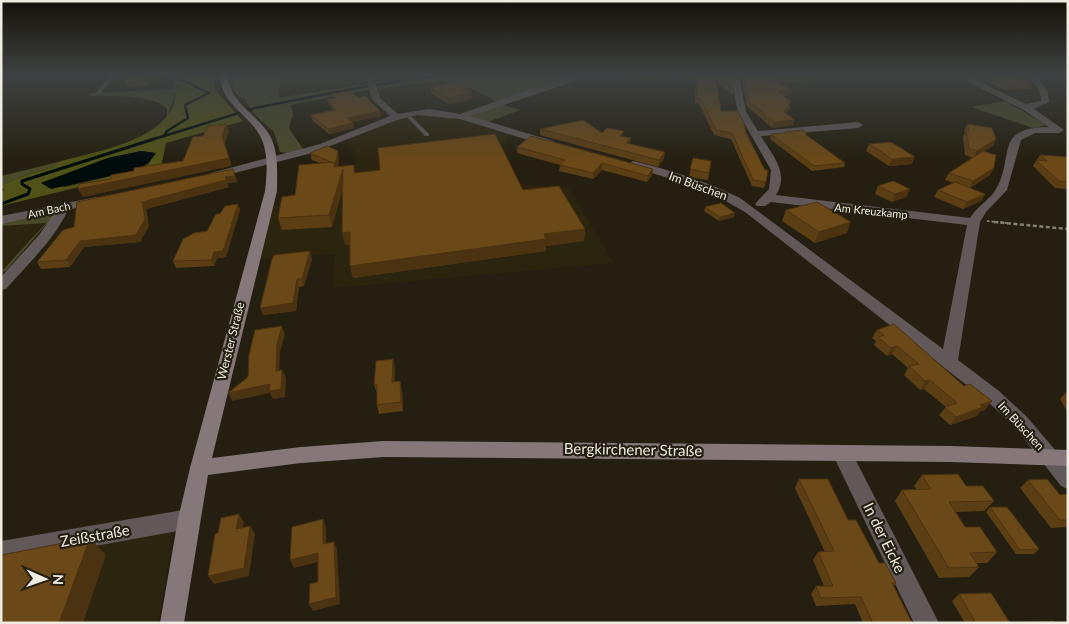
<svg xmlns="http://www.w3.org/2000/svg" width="1069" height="624" viewBox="0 0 1069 624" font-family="Lato,sans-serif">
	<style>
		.built { fill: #2b240e }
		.green { fill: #484a29 }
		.forest { fill: #505217; fill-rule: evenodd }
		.water { fill: #000b0c }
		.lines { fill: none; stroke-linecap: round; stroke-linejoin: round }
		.stream-far1 { stroke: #000b0c; stroke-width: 2.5 }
		.stream { stroke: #000b0c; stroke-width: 3 }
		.path-far1 { stroke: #837f73; stroke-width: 2; stroke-dasharray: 2.5 2; stroke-linecap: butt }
		.path { stroke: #837f73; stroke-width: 2.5; stroke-dasharray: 4 2.5; stroke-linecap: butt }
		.lane { fill: #615859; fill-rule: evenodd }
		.street { fill: #615859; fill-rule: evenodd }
		.secondary { fill: #86777a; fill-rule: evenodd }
		.wall { fill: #5c3e14 }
		.shaded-wall { fill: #4b3210 }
		.building { fill: #6b4817; stroke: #4b3210 }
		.labels { text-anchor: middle; stroke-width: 4.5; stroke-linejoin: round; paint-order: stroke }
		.far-street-label { font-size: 11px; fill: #eeebe1; stroke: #241f10 }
		.street-label { font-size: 12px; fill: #eeebe1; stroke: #241f10 }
		.near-street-label { font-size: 15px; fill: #eeebe1; stroke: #241f10 }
	</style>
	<rect width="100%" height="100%" fill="#241f10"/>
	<g class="built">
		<path d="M 281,74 L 366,74 L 366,83 L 278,99 Z"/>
		<path d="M 426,111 L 467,115 L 512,133 L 503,145 L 519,184 L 570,189 L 614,263 L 333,288 L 334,254 L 251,259 L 266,207 L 323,200 L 323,186 L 357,183 L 354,151 L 345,138 L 405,113 Z"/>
		<path d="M 47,223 L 5,270 L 1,271 L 1,226 Z"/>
		<path d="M 176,515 L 158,623 L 1,623 L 1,547 Z"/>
	</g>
	<g class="green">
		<path d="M 234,74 L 281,74 L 278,98 L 430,74 L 587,74 L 504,105 L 520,110 L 488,122 L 467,115 L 502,104 L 471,88 L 461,90 L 445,81 L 366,90 L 291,105 L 293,114 L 289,128 L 303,149 L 288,153 L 280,152 L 274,132 L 257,117 L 245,100 L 235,93 L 232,85 Z"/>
		<path d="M 177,89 L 167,117 L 167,109 C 155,94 107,96 88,96 L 90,93 Z"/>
		<path d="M 1005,101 L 1047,125 L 1033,128 L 971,107 Z"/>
		<path d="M 58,162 L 52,167 L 18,178 L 1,186 L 1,176 Z"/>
		<path d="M 49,213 L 55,214 L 6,271 L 1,272 L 46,223 L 1,226 L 1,223 Z"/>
	</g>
	<path class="forest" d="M 166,74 L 215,74 L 214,89 L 243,121 L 166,143 L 161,167 L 1,206 L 1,192 L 4,190 L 1,186 L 18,178 L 52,167 L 58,162 C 99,150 190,138 174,77 ZM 141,151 L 155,153 L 135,170 L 120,174 L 65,187 L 41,183 L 108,158 Z"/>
	<path class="water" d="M 141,151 L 156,153 L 148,164 L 135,170 L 51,189 L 41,183 L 108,158 Z"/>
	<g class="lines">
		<g class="stream-far1">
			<path d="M 164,136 L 255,108 L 362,87 L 447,74"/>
			<path d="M 150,140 L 164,136 L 167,131 L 188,118 L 185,105 L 209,93 L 182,80 L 166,77 L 168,74"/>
		</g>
		<path class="stream" d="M 1,204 L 28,194 L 30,189 L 22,184 L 22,181 L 154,139"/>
		<path class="path-far1" d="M 987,221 L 1007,223"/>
		<path class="path" d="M 994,222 L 1068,229"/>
		<g class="lane">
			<path d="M 111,74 L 116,74 L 100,94 L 96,94 L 96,92 Z"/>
			<path d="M 407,112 L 429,134 L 429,136 L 425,136 L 405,115 L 404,114 Z"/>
		</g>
		<g class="street">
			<path d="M 365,74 L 373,74 L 380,98 L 398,114 L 429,109 L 460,114 L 563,78 L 581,74 L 597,74 L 470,116 L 553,141 L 553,145 L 531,141 L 460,119 L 417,115 L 397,120 L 312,153 L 215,178 L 210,175 L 211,173 L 320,144 L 390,116 L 372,99 Z"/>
			<path d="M 726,74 L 735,74 L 740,80 L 746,112 L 758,131 L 858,122 L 863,125 L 858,128 L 761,136 C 772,155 790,173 776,195 L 970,218 C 977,206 990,200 996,189 C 1015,157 993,127 1049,127 L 1022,109 L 953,74 L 964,74 L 1026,104 L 1041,101 L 1040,93 L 1028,74 L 1036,74 L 1048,93 L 1049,102 L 1034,109 L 1064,130 L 1059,133 L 1035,133 L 1021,140 L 1007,190 L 986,212 L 980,222 L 958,360 L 999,391 L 1027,417 L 1068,465 L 1068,489 L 1061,486 L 1015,427 L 987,401 L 745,212 L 704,189 L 629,166 L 628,164 L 633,161 C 670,170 706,181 740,198 L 943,349 L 967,225 L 771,202 L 765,206 L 757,206 L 755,204 L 769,189 L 771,170 L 738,112 L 732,81 Z"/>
			<path d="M 850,74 L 861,74 L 862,76 L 858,78 Z"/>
			<path d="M 97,197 L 101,198 L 101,202 L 68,210 C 54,240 28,264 6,289 L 1,290 L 1,277 L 39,235 L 55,212 L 1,224 L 1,216 Z"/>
			<path d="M 842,445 L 849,447 L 939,623 L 914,623 L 832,453 L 835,447 Z"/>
			<path d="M 189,509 L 197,512 L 200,519 L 197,526 L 189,529 L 1,563 L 1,541 Z"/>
		</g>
		<path class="secondary" d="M 220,74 L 228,74 C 229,103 255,112 269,134 C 279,151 277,172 277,191 L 212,458 L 301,447 L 384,441 L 951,446 L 1068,450 L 1068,466 L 951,462 L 384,457 L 301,463 L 208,475 L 184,623 L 160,623 L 178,519 L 190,468 L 265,191 C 267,172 269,151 259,134 C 246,112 220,103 220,74 Z"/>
	</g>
	<g class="wall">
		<path d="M 161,74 L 147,85 L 127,86 L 124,82 Z"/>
		<path d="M 635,74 L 685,74 L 644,80 Z"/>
		<path d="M 696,74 L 729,74 L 734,89 L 733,95 L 716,81 L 721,111 L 746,133 L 766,182 L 764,188 L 752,186 L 731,139 L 714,135 L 699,104 L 695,103 Z"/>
		<path d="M 738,74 L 828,74 L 829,75 L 828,80 L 780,83 L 791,90 L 789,95 L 784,96 L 790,108 L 786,113 L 793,125 L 772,128 L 747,106 L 742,80 Z"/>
		<path d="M 971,74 L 1029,74 L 1027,77 L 1023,77 L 1027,79 L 1026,82 L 1032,85 L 1030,89 L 1005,90 Z"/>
		<path d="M 430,87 L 472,99 L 449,104 L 431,93 Z"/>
		<path d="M 333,94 L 359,98 L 380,111 L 381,116 L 351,122 L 353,123 L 354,128 L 329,134 L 312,120 L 311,115 L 333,110 L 329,104 L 327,99 L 334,98 Z"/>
		<path d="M 967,124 L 996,139 L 993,146 L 973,158 L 965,155 L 963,137 L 965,133 L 964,131 Z"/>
		<path d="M 540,129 L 602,133 L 631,138 L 630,144 L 664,158 L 658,167 L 540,135 Z"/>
		<path d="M 785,132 L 806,135 L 845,163 L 844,167 L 812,171 L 770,139 L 771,134 L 784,133 Z"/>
		<path d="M 869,144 L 912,164 L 889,166 L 866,151 Z"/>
		<path d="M 517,147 L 653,169 L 652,175 L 647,182 L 602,170 L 593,179 L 559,171 L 560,165 L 517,153 Z"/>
		<path d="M 310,153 L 339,158 L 338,167 L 354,165 L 355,173 L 523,190 L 585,229 L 584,241 L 546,246 L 546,251 L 353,278 L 350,266 L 350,245 L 345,245 L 342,190 L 332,227 L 282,230 L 278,218 L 320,163 L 312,160 Z"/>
		<path d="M 1040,155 L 1068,157 L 1068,187 L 1066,189 L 1055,188 L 1033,166 Z"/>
		<path d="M 693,158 L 711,161 L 708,180 L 689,177 Z"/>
		<path d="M 994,168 L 990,175 L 970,188 L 985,194 L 981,201 L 963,209 L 934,197 L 938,190 L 954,183 L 945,180 L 949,173 Z"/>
		<path d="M 233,169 L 237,182 L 227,183 L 229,187 L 146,209 L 149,226 L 140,242 L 84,247 L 70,267 L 41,269 L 37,262 L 74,227 Z"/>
		<path d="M 878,186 L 910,189 L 906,197 L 892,202 L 875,194 Z"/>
		<path d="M 238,204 L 240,210 L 226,257 L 217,258 L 214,266 L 176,268 L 173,261 L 207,231 L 220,214 Z"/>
		<path d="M 705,207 L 734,217 L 719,221 L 704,211 Z"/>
		<path d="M 786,210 L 847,233 L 815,243 L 782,221 Z"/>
		<path d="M 312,259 L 304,286 L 299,287 L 296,311 L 263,315 Z"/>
		<path d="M 877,330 L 964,386 L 992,401 L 985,410 L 980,411 L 977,416 L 950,425 L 939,415 L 946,407 L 924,389 L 920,390 L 904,375 L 908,368 L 892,354 L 887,356 L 874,345 L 876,341 L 872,338 Z"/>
		<path d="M 395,368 L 394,382 L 402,390 L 403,411 L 379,414 L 377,405 L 377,393 L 374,385 Z"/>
		<path d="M 1068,390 L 1068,413 L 1060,399 Z"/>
		<path d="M 922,475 L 966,486 L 994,501 L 984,511 L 956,512 L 965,527 L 997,552 L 987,563 L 976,563 L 979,567 L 969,577 L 939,578 L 895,501 L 902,490 L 916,489 L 914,486 Z"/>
		<path d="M 799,479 L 848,520 L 879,563 L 896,583 L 894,586 L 912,623 L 863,623 L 855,604 L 816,606 L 811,594 L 816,586 L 824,586 L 813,560 L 818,552 L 825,552 L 795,488 Z"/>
		<path d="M 1028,480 L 1060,495 L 1068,494 L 1068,528 L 1067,527 L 1051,528 L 1020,488 Z"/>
		<path d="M 990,507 L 1039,549 L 1034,554 L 1016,554 L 986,512 Z"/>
		<path d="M 959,594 L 1010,623 L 1056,623 L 965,623 L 952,601 Z"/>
	</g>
	<g class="shaded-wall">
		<path d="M 154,74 L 161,74 L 147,85 L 145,81 Z"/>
		<path d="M 388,74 L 414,74 L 413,77 L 388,79 Z"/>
		<path d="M 648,74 L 685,74 L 644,80 L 644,75 Z"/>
		<path d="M 791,90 L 789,95 L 777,97 L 778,91 Z"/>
		<path d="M 472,92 L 472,99 L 449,104 L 448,98 Z"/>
		<path d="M 791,102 L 790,108 L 783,118 L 784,112 Z"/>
		<path d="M 380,111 L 381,116 L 348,123 L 347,118 Z"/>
		<path d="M 795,120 L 793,125 L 772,128 L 774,122 Z"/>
		<path d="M 353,123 L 354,128 L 329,134 L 328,129 Z"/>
		<path d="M 226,124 L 229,131 L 225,144 L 232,166 L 83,197 L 78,189 L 229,158 L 222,136 Z"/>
		<path d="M 631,138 L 630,143 L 626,149 L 626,143 Z"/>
		<path d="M 996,139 L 993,146 L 973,158 L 977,151 Z"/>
		<path d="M 338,151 L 339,158 L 337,172 L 335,165 Z"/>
		<path d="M 665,152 L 664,158 L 658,167 L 659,160 Z"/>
		<path d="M 915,157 L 912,164 L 889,166 L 892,159 Z"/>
		<path d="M 602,163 L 602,170 L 593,179 L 593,173 Z"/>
		<path d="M 994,168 L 990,175 L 969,188 L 973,181 Z"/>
		<path d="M 233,169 L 237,182 L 227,183 L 229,187 L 146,209 L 149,226 L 140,242 L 84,247 L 70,267 L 66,260 L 80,241 L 142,202 L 225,177 Z"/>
		<path d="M 343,169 L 345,180 L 332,227 L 329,215 Z"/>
		<path d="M 653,169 L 652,175 L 647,182 L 648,176 Z"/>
		<path d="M 910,189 L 906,197 L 892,202 L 895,194 Z"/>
		<path d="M 985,194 L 981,201 L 963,209 L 967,202 Z"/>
		<path d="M 238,204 L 240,210 L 226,257 L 217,258 L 214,266 L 211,260 L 214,252 Z"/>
		<path d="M 735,213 L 734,217 L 719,221 L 720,217 Z"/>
		<path d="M 851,222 L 847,233 L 815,243 L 819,232 Z"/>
		<path d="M 585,229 L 584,241 L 546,246 L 546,251 L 353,278 L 350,266 L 544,234 Z"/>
		<path d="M 350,232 L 353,244 L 345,245 L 342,233 Z"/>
		<path d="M 310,251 L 312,259 L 304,286 L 302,279 Z"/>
		<path d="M 297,279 L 299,287 L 296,311 L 263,315 L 260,308 Z"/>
		<path d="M 282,326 L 285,335 L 280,352 L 279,379 L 276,371 L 277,344 Z"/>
		<path d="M 897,346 L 892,354 L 887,356 L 891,348 Z"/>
		<path d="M 393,359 L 395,368 L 394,391 L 392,382 Z"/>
		<path d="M 282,370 L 286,378 L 285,397 L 273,399 L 270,393 L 232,401 L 228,393 Z"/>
		<path d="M 930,380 L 924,389 L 920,390 L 925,381 Z"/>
		<path d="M 400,381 L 402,390 L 403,411 L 401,402 Z"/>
		<path d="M 992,401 L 985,410 L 980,411 L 977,416 L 950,425 L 956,417 L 980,405 Z"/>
		<path d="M 239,514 L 244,522 L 241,537 L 236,529 Z"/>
		<path d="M 323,519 L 326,527 L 327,552 L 323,544 Z"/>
		<path d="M 250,526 L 255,534 L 249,576 L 214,584 L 208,576 Z"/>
		<path d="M 90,538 L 106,555 L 83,623 L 59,623 Z"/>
		<path d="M 334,542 L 337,549 L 340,604 L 313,611 L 309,604 Z"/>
		<path d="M 318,553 L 322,561 L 294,568 L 290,560 Z"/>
	</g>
	<g class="building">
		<path d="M 134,74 L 154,74 L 145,81 L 124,82 Z"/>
		<path d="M 697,74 L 729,74 L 731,77 L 734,89 L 715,75 L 721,111 L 738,111 L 744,123 L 746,133 L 765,170 L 768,170 L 766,182 L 753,180 L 732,133 L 716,130 L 700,98 L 696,98 Z"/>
		<path d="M 743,74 L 828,74 L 829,75 L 772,79 L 791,90 L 778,91 L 791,102 L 784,112 L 795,120 L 774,122 L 748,100 Z"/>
		<path d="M 980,74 L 1017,74 L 1027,79 L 1019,79 L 1032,85 L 1007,86 Z"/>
		<path d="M 453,82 L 472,92 L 448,98 L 430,87 Z"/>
		<path d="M 349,91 L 359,98 L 365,96 L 380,111 L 347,118 L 353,123 L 328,129 L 311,115 L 336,110 L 327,99 L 336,98 L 333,94 Z"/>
		<path d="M 583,120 L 602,133 L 607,128 L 624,131 L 620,136 L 631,138 L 626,143 L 665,152 L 659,160 L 540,129 Z"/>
		<path d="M 226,124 L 222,136 L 229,158 L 78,189 L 79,184 L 111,179 L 111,175 L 134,171 L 134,168 L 183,161 L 193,137 L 203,136 L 208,126 Z"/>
		<path d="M 967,124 L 992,128 L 996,139 L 977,151 L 969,148 L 966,130 L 969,131 Z"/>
		<path d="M 803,130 L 807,133 L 805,134 L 845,163 L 814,166 L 771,134 L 786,133 L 785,132 Z"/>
		<path d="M 495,134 L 523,190 L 559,186 L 585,229 L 544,234 L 546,239 L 350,266 L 350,232 L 342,233 L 343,169 L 329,215 L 278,218 L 282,197 L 295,195 L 299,165 L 334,162 L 334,167 L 354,165 L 354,173 L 380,170 L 378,148 Z"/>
		<path d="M 531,136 L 653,169 L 648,176 L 602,163 L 593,173 L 560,165 L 565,160 L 517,147 Z"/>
		<path d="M 891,142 L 915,157 L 892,159 L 869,144 Z"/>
		<path d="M 327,146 L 338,151 L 335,165 L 334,162 L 331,162 L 310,153 Z"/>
		<path d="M 983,151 L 996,155 L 994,168 L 973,181 L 949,173 Z"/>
		<path d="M 1040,155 L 1068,157 L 1068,182 L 1059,181 L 1036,160 L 1047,161 Z"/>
		<path d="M 693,158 L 711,161 L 709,173 L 690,169 Z"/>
		<path d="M 233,169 L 235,176 L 225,177 L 226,180 L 142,202 L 145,219 L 136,235 L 80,241 L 66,260 L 37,262 L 63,230 L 74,227 L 77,202 Z"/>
		<path d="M 893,181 L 910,189 L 895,194 L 878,186 Z"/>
		<path d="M 955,182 L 985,194 L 967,202 L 938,190 Z"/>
		<path d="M 817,202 L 851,222 L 819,232 L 786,210 Z"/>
		<path d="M 721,203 L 735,213 L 720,217 L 705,207 Z"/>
		<path d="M 238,204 L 223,251 L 214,252 L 211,260 L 173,261 L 183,239 L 194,233 L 207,231 L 216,214 L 220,214 L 225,206 Z"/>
		<path d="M 310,251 L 302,279 L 297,279 L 293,303 L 260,308 L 272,259 L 274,255 Z"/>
		<path d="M 894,324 L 964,386 L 970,384 L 992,401 L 980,405 L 983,407 L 956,417 L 945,407 L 957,403 L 930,380 L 925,381 L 909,366 L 919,364 L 897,346 L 891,348 L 878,337 L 884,335 L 877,330 Z"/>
		<path d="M 282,326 L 277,344 L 276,371 L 282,370 L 281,389 L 269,391 L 270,384 L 228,393 L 248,377 L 249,355 L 255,330 Z"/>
		<path d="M 393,359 L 392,382 L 400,381 L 401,402 L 377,405 L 377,384 L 374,385 L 376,361 Z"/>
		<path d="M 958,474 L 966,486 L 983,486 L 994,501 L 949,502 L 965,527 L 980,527 L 997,552 L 970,553 L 979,567 L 949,568 L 902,490 L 931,489 L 922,475 Z"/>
		<path d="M 799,479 L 828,479 L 848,520 L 856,520 L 879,563 L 885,563 L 896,583 L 892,583 L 912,623 L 873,623 L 861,597 L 821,598 L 816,586 L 833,586 L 818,552 L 834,551 Z"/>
		<path d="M 1047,479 L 1060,495 L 1068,494 L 1068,520 L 1060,520 L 1028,480 Z"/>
		<path d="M 990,507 L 1007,507 L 1039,549 L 1020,550 Z"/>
		<path d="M 239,514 L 236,529 L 250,526 L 244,568 L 208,576 L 215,534 L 218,533 L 221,518 Z"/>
		<path d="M 323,519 L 323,544 L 334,542 L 336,597 L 309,604 L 310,584 L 318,582 L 318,553 L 290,560 L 292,527 Z"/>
		<path d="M 90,538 L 59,623 L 1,623 L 1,555 Z"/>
		<path d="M 991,593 L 1010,623 L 1054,621 L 1056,623 L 976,623 L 959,594 Z"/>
	</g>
	<linearGradient id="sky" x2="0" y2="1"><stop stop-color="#141109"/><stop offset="0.46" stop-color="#3f4242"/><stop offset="1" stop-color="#3f4242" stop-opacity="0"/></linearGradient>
	<rect width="1069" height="162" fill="url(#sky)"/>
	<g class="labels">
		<g class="far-street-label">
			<text transform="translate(49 210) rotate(-12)" y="4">Am Bach</text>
			<text transform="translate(871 211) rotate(6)" y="4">Am Kreuzkamp</text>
		</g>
		<g class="street-label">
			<text transform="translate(698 186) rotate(20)" y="4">Im Büschen</text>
			<text transform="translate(231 341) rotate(-76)" y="4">Werster Straße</text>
			<text transform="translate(1021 426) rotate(47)" y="4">Im Büschen</text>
		</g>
		<g class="near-street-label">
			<text transform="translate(633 450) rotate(1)" y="5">Bergkirchener Straße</text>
			<text transform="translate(95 536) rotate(-10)" y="5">Zeißstraße</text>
			<text transform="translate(884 538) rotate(64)" y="5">In der Eicke</text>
		</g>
	</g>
	<rect width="1069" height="624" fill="none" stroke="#eeebe1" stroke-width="5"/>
	<g transform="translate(45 579) rotate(92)" stroke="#241f10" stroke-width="4" paint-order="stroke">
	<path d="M0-4L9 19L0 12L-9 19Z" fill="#eeebe1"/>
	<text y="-8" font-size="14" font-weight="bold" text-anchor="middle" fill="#eeebe1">N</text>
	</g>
</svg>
